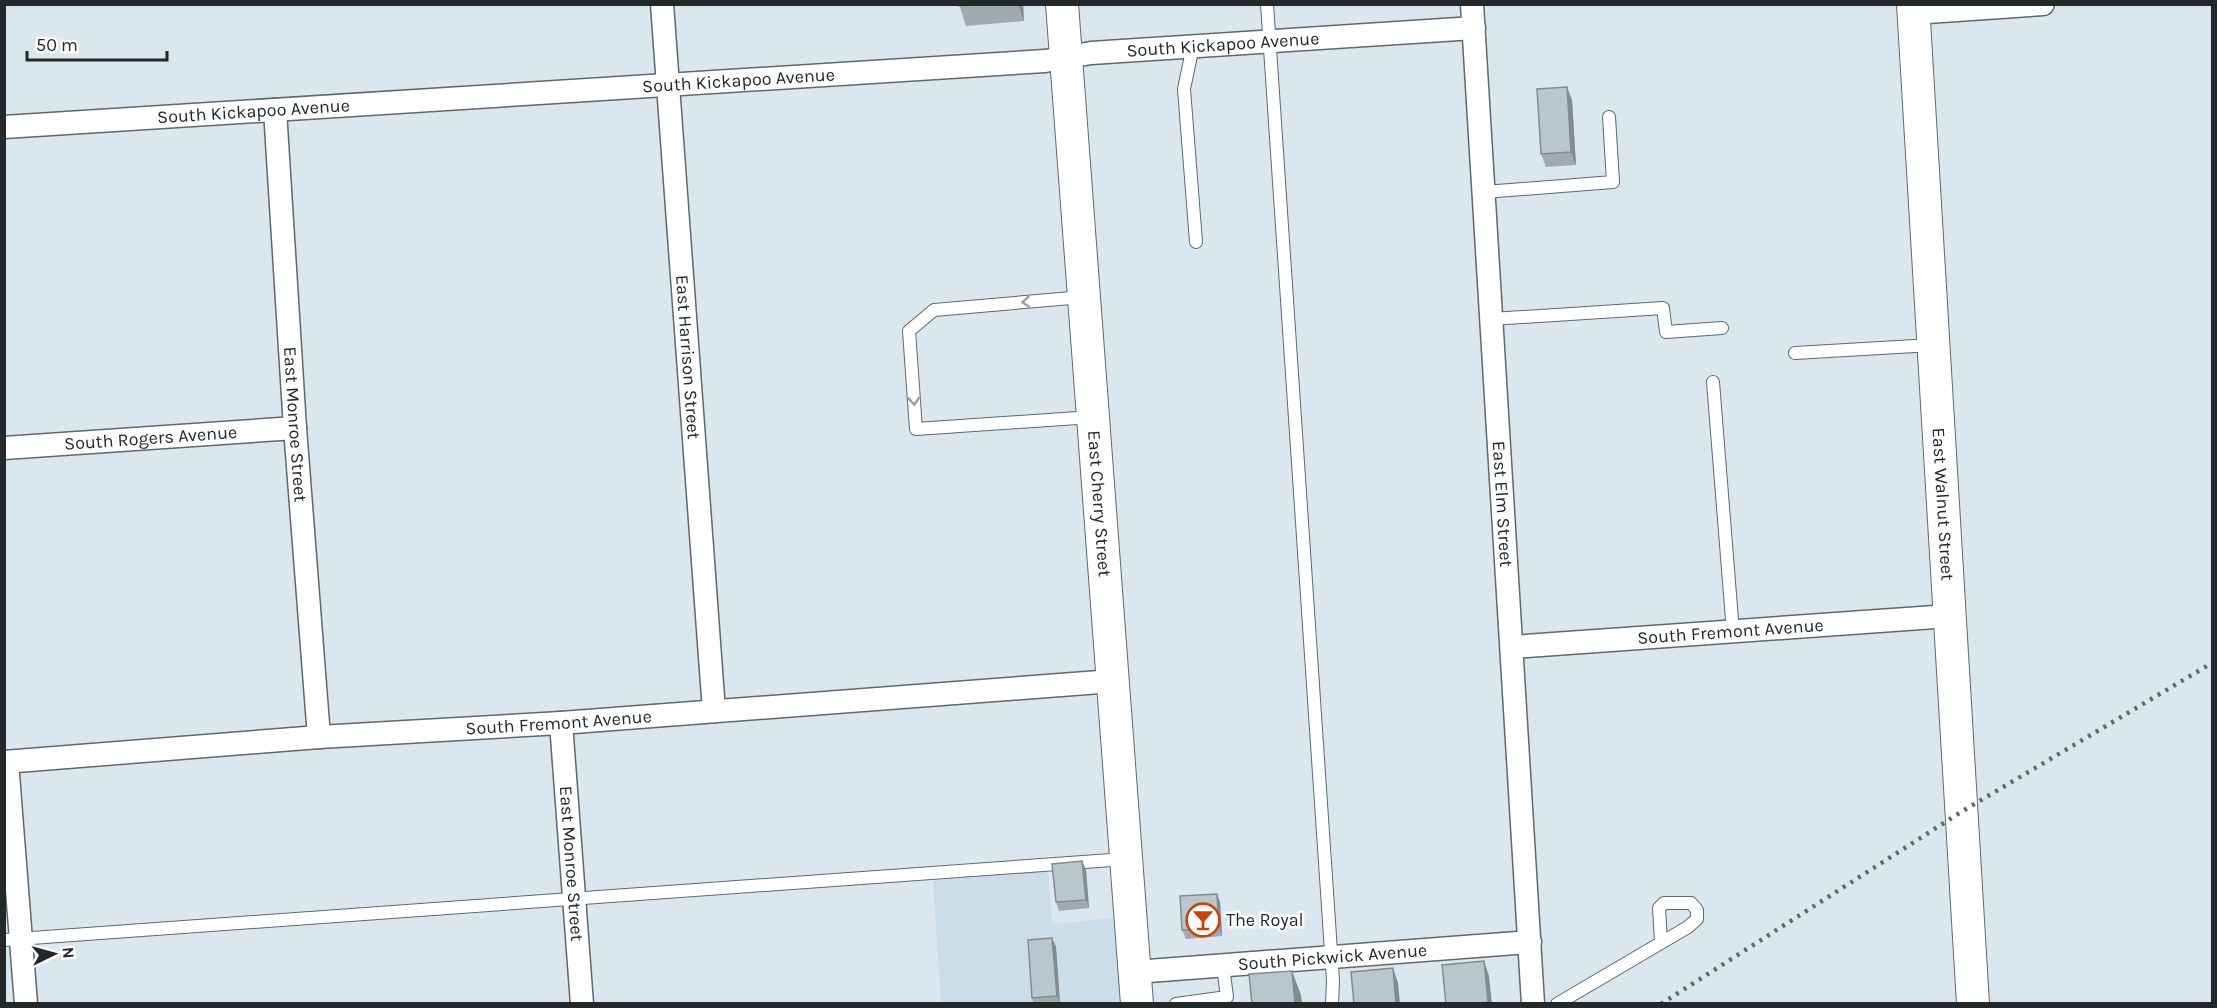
<svg xmlns="http://www.w3.org/2000/svg" width="2217" height="1008" viewBox="0 0 2217 1008" font-family="Karla,sans-serif">
	<style>
		.built { fill: #cadde9 }
		.lines { fill: none; stroke-linecap: round; stroke-linejoin: round }
		.lane-casing { stroke: #5e686f; stroke-width: 14 }
		.street-casing { stroke: #5e686f; stroke-width: 25 }
		.secondary-casing { stroke: #5e686f; stroke-width: 34 }
		.lane { stroke: #fff; stroke-width: 12 }
		.street { stroke: #fff; stroke-width: 22 }
		.secondary { stroke: #fff; stroke-width: 32 }
		.rail { stroke: #62696d; stroke-width: 4.5; stroke-dasharray: 3 6; stroke-linecap: butt }
		.wall { fill: #a0aab0 }
		.shaded-wall { fill: #828b90 }
		.building { fill: #bac6cd; stroke: #828b90; stroke-width: 1.5 }
		.oneway { stroke: #9c9e9f }
		.labels { text-anchor: middle; stroke-width: 5; stroke-linejoin: round; paint-order: stroke }
		.street-label { font-size: 18px; fill: #23282a; stroke: #fff }
		.poi-label { font-size: 18px; fill: #23282a; stroke: #fff; text-anchor: start }
	</style>
	<rect width="100%" height="100%" fill="#dbe7ee"/>
	<path class="built" d="M 1048,870 L 1052,924 L 1114,918 L 1120,1003 L 941,1003 L 933,881 Z"/>
	<g class="lines">
		<defs>
			<g id="lane">
				<path d="M 1267,4 L 1333,981 L 1332,1004"/>
				<path d="M 1193,46 L 1184,89 L 1196,242"/>
				<path d="M 1484,192 L 1613,182 L 1609,117"/>
				<path d="M 1083,297 L 934,310 L 909,331 L 916,429 L 1092,417"/>
				<path d="M 1492,319 L 1663,308 L 1666,332 L 1722,328"/>
				<path d="M 1795,353 L 1932,345"/>
				<path d="M 1713,382 L 1733,632"/>
				<path d="M 4,940 L 1125,859"/>
				<path d="M 1176,1004 L 1227,997 L 1223,966"/>
				<path d="M 1557,1004 L 1688,927 L 1697,919 L 1697,910 L 1691,903 L 1664,903 L 1659,908 L 1661,942"/>
			</g>
			<g id="street">
				<path id="s1" d="M 662,4 L 714,711"/>
				<path id="s2" d="M 1472,4 L 1533,1004"/>
				<path d="M 1913,13 L 2043,4"/>
				<path id="s3" d="M 275,110 L 295,428 L 319,737"/>
				<path id="s4" d="M 4,127 L 1045,61 L 1091,53 L 1474,28"/>
				<path id="s5" d="M 4,448 L 295,428"/>
				<path id="s6" d="M 1512,647 L 1949,616"/>
				<path id="s7" d="M 561,723 L 582,1004"/>
				<path id="s8" d="M 4,762 L 319,737 L 561,723 L 1113,681"/>
				<path d="M 7,762 L 26,1004"/>
				<path id="s9" d="M 1135,972 L 1530,942"/>
			</g>
			<g id="secondary">
				<path id="s10" d="M 1062,4 L 1137,1004"/>
				<path id="s11" d="M 1913,4 L 1973,1004"/>
			</g>
		</defs>
		<use href="#lane" class="lane-casing"/>
		<use href="#street" class="street-casing"/>
		<use href="#secondary" class="secondary-casing"/>
		<use href="#lane" class="lane"/>
		<use href="#street" class="street"/>
		<use href="#secondary" class="secondary"/>
		<path class="rail" d="M 1661,1004 L 1961,812 L 2212,663"/>
	</g>
	<g class="wall">
		<path d="M 959,4 L 1023,4 L 1024,21 L 966,26 Z"/>
		<path d="M 1572,100 L 1576,165 L 1546,167 L 1541,154 Z"/>
		<path d="M 1082,861 L 1086,870 L 1089,908 L 1059,911 L 1056,902 Z"/>
		<path d="M 1220,902 L 1222,936 L 1186,939 L 1182,930 Z"/>
		<path d="M 1052,938 L 1056,947 L 1060,1004 L 1034,1004 L 1032,998 Z"/>
	</g>
	<g class="shaded-wall">
		<path d="M 1018,4 L 1023,4 L 1024,21 Z"/>
		<path d="M 1567,87 L 1572,100 L 1576,165 L 1571,152 Z"/>
		<path d="M 1082,861 L 1086,870 L 1089,908 L 1086,900 Z"/>
		<path d="M 1217,894 L 1220,902 L 1222,936 L 1219,927 Z"/>
		<path d="M 1052,938 L 1056,947 L 1060,1004 L 1057,996 Z"/>
		<path d="M 1484,961 L 1489,976 L 1492,1004 L 1488,1004 L 1488,1002 Z"/>
		<path d="M 1393,968 L 1398,983 L 1400,1004 L 1396,1004 Z"/>
		<path d="M 1292,971 L 1301,995 L 1302,1004 L 1295,1004 Z"/>
	</g>
	<g class="building">
		<path d="M 959,4 L 982,4 L 959,6 Z"/>
		<path d="M 1567,87 L 1571,152 L 1541,154 L 1537,89 Z"/>
		<path d="M 1082,861 L 1086,900 L 1056,902 L 1052,864 Z"/>
		<path d="M 1217,894 L 1219,927 L 1182,930 L 1180,896 Z"/>
		<path d="M 1052,938 L 1057,996 L 1032,998 L 1028,940 Z"/>
		<path d="M 1484,961 L 1488,1002 L 1472,1004 L 1446,1004 L 1442,965 Z"/>
		<path d="M 1393,968 L 1396,1004 L 1354,1004 L 1351,972 Z"/>
		<path d="M 1292,971 L 1295,1004 L 1252,1004 L 1249,974 Z"/>
	</g>
	<defs><path id="oneway-chevron" d="M-2-3.5L2.5 0L-2 3.5" fill="none" stroke-width="1.6" stroke-linecap="round" stroke-linejoin="round" transform="scale(1.5)"/></defs>
	<g class="oneway">
		<use href="#oneway-chevron" transform="translate(1026 302) rotate(175)"/>
		<use href="#oneway-chevron" transform="translate(914 401) rotate(86)"/>
	</g>
	<defs>
		<symbol id="bar-ring" viewBox="-11 -11 22 22"><circle r="9.5" fill="#fff" stroke="#c9420e" stroke-width="1.5"/><path d="M-6-5H6L.8 .8V4.5H3.5V6h-7V4.5H-.8V.8Z" fill="#c9420e"/></symbol>
	</defs>
	<g fill-rule="evenodd">
		<use href="#bar-ring" x="1184" y="901" width="38" height="38"/>
	</g>
	<g class="labels">
		<g class="street-label">
			<text dy="6" stroke="none"><textPath href="#s4" startOffset="1222">South Kickapoo Avenue</textPath></text>
			<text dy="6" stroke="none"><textPath href="#s4" startOffset="736">South Kickapoo Avenue</textPath></text>
			<text dy="6" stroke="none"><textPath href="#s4" startOffset="250">South Kickapoo Avenue</textPath></text>
			<text dy="6" stroke="none"><textPath href="#s1" startOffset="354">East Harrison Street</textPath></text>
			<text dy="6" stroke="none"><textPath href="#s3" startOffset="315">East Monroe Street</textPath></text>
			<text dy="6" stroke="none"><textPath href="#s5" startOffset="147">South Rogers Avenue</textPath></text>
			<text dy="6" stroke="none"><textPath href="#s10" startOffset="501">East Cherry Street</textPath></text>
			<text dy="6" stroke="none"><textPath href="#s2" startOffset="501">East Elm Street</textPath></text>
			<text dy="6" stroke="none"><textPath href="#s11" startOffset="501">East Walnut Street</textPath></text>
			<text dy="6" stroke="none"><textPath href="#s6" startOffset="219">South Fremont Avenue</textPath></text>
			<text dy="6" stroke="none"><textPath href="#s8" startOffset="556">South Fremont Avenue</textPath></text>
			<text dy="6" stroke="none"><textPath href="#s7" startOffset="141">East Monroe Street</textPath></text>
			<text dy="6" stroke="none"><textPath href="#s9" startOffset="198">South Pickwick Avenue</textPath></text>
		</g>
		<g class="poi-label">
			<text x="1226" y="926">The Royal</text>
		</g>
	</g>
	<rect width="2217" height="1008" fill="none" stroke="#23282a" stroke-width="12"/>
	<g transform="translate(54 954) rotate(85)" stroke="#ffffff" stroke-width="4.5" paint-order="stroke">
	<path d="M0-4.5L10 22L0 15L-10 22Z" fill="#23282a"/>
	<text y="-9" font-size="16" font-weight="bold" text-anchor="middle" fill="#23282a">N</text>
	</g>
	<path d="M27 51v9h140v-9" fill="none" stroke="#23282a" stroke-width="3"/>
	<text x="36" y="51" font-size="18" fill="#23282a" stroke="#ffffff" stroke-width="4.5" paint-order="stroke">50 m</text>
</svg>
